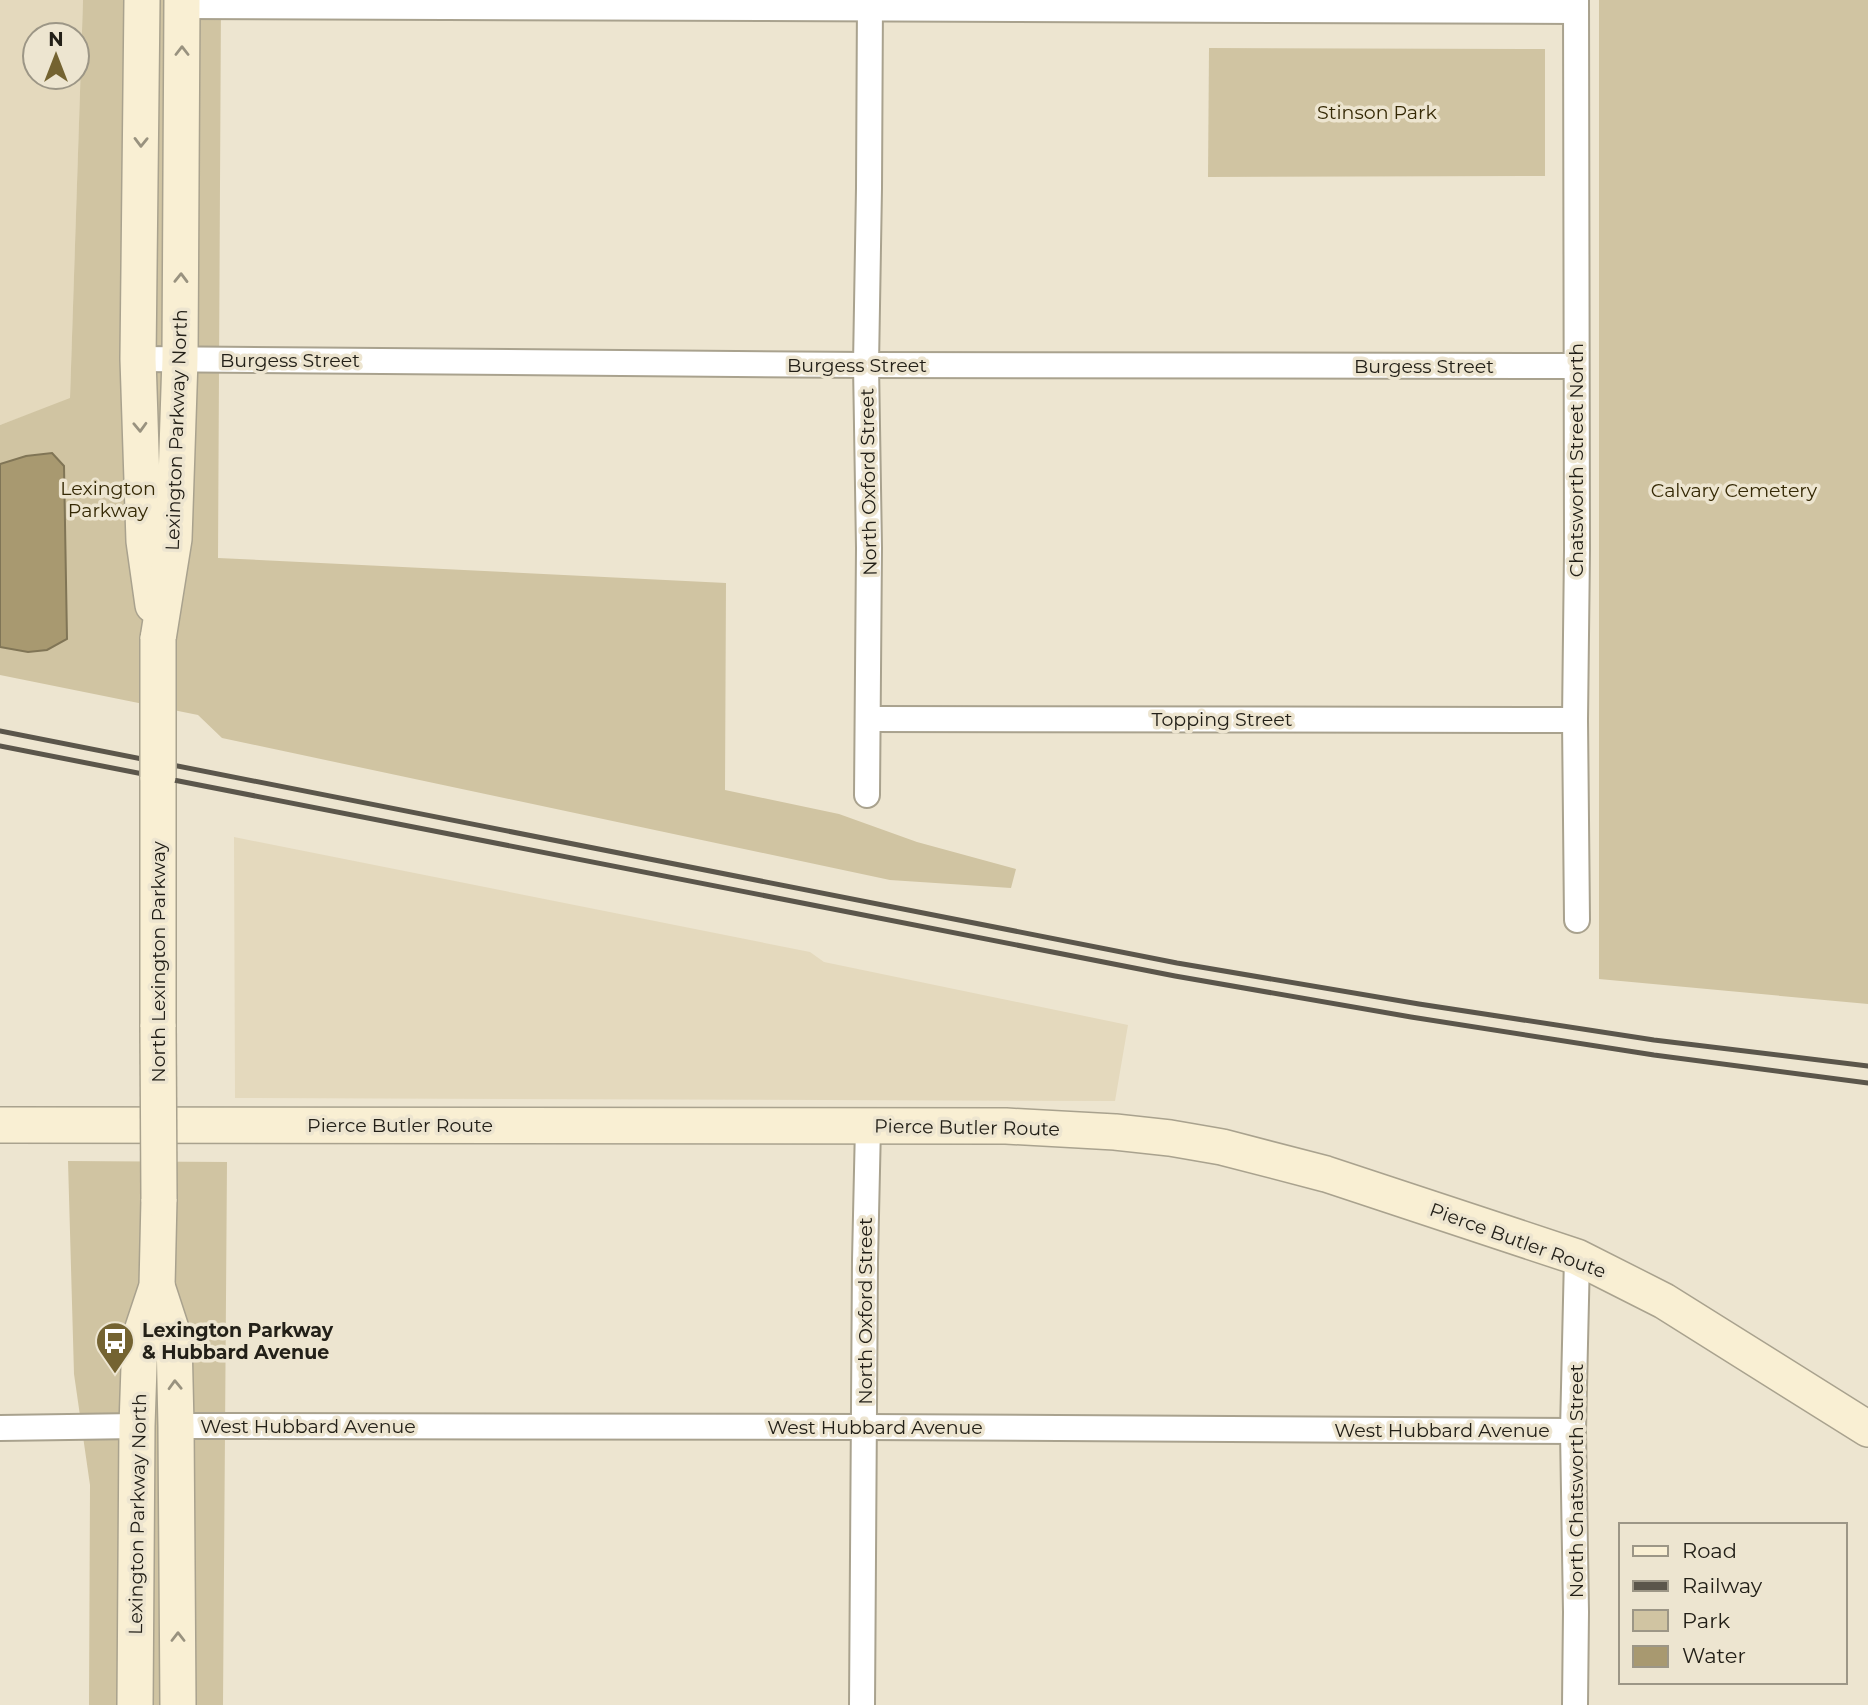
<svg xmlns="http://www.w3.org/2000/svg" width="1868" height="1705" viewBox="0 0 1868 1705" font-family="Montserrat,sans-serif">
	<style>
		.built { fill: #e4d9bd; fill-rule: evenodd }
		.green { fill: #d0c4a2 }
		.water { fill: #a89970; stroke: #807556; stroke-width: 2 }
		.lines { fill: none; stroke-linecap: round; stroke-linejoin: round }
		.minor-casing { stroke: #a9a28e; stroke-width: 28 }
		.secondary-casing { stroke: #a9a28e; stroke-width: 38 }
		.minor { stroke: #fff; stroke-width: 24 }
		.secondary { stroke: #f9efd3; stroke-width: 35 }
		.rail { stroke: #5b564b; stroke-width: 5 }
		.secondary-bridge-casing { stroke: #a9a28e; stroke-width: 38; stroke-linecap: butt }
		.secondary-bridge { stroke: #f9efd3; stroke-width: 35 }
		.oneway { stroke: #99927f }
		.labels { text-anchor: middle; stroke-width: 7; stroke-linejoin: round; paint-order: stroke }
		.park-label { font-size: 19px; fill: #352905; stroke: #ede5d0 }
		.street-label { font-size: 19px; fill: #232018; stroke: #ede5d0 }
		.poi-label { font-size: 19px; font-weight: bold; fill: #232018; stroke: #ede5d0; text-anchor: start }
	</style>
	<rect width="100%" height="100%" fill="#ede5d0"/>
	<g class="built">
		<path d="M 0,0 L 83,0 L 70,399 L 0,425 ZM 35,35 L 77,35 L 77,77 L 35,77 Z"/>
		<path d="M 234,837 L 810,952 L 824,962 L 1128,1025 L 1115,1101 L 235,1098 Z"/>
	</g>
	<g class="green">
		<path d="M 83,0 L 221,0 L 218,558 L 726,583 L 725,790 L 839,814 L 917,842 L 1016,869 L 1011,888 L 890,880 L 222,738 L 198,715 L 0,675 L 0,425 L 70,398 Z"/>
		<path d="M 1599,0 L 1868,0 L 1868,1004 L 1599,979 Z"/>
		<path d="M 1209,48 L 1545,49 L 1545,176 L 1208,177 Z"/>
		<path d="M 68,1161 L 227,1162 L 223,1705 L 89,1705 L 90,1485 L 74,1374 Z"/>
	</g>
	<path class="water" d="M 52,453 L 64,466 L 67,639 L 47,650 L 28,652 L 0,647 L 0,464 L 26,456 Z"/>
	<g class="lines">
		<defs>
			<g id="minor">
				<path d="M 1576,0 L 1577,550 L 1575,720 L 1577,920"/>
				<path d="M 182,6 L 1576,11"/>
				<path d="M 138,359 L 866,365 L 1576,366"/>
				<path d="M 869,719 L 1575,720"/>
				<path d="M 867,795 L 869,548 L 866,365 L 869,188 L 870,0"/>
				<path d="M 176,1426 L 864,1427 L 1573,1431"/>
				<path d="M 0,1428 L 137,1426"/>
				<path d="M 862,1705 L 865,1260 L 868,1126"/>
				<path d="M 1575,1705 L 1576,1612 L 1573,1431 L 1577,1257"/>
			</g>
			<g id="secondary">
				<path d="M 142,0 L 138,359 L 144,541 L 153,605"/>
				<path d="M 158,639 L 174,539 L 180,359 L 182,0"/>
				<path d="M 158,777 L 158,1027"/>
				<path d="M 0,1125 L 1006,1126 L 1115,1132 L 1170,1138 L 1222,1147 L 1326,1174 L 1577,1257 L 1664,1301 L 1868,1429"/>
				<path d="M 157,1286 L 174,1338 L 176,1426 L 178,1705"/>
				<path d="M 135,1705 L 137,1426 L 140,1337 L 157,1286 L 159,1199"/>
			</g>
		</defs>
		<use href="#minor" class="minor-casing"/>
		<use href="#secondary" class="secondary-casing"/>
		<use href="#minor" class="minor"/>
		<use href="#secondary" class="secondary"/>
		<g class="rail">
			<path d="M 0,731 L 1177,963 L 1419,1004 L 1654,1040 L 1868,1066"/>
			<path d="M 0,746 L 1175,976 L 1411,1017 L 1654,1055 L 1868,1083"/>
		</g>
		<defs>
			<g id="secondary-bridge">
				<path d="M 158,777 L 158,639"/>
				<path d="M 158,1027 L 159,1199"/>
			</g>
		</defs>
		<use href="#secondary-bridge" class="secondary-bridge-casing"/>
		<use href="#secondary-bridge" class="secondary-bridge"/>
	</g>
	<defs><path id="oneway-chevron" d="M-2-3.5L2.5 0L-2 3.5" fill="none" stroke-width="1.6" stroke-linecap="round" stroke-linejoin="round" transform="scale(1.75)"/></defs>
	<g class="oneway">
		<use href="#oneway-chevron" transform="translate(182 51) rotate(-90)"/>
		<use href="#oneway-chevron" transform="translate(141 142) rotate(91)"/>
		<use href="#oneway-chevron" transform="translate(181 278) rotate(-89)"/>
		<use href="#oneway-chevron" transform="translate(140 427) rotate(88)"/>
		<use href="#oneway-chevron" transform="translate(175 1385) rotate(-92)"/>
		<use href="#oneway-chevron" transform="translate(178 1637) rotate(-90)"/>
	</g>
	<defs>
		<symbol id="bus-pin" viewBox="-11 -11 22 30"><path d="M0 17L-7.5 6A9.5 9.5 0 1 1 7.5 6Z" fill="#746331" stroke="#ede5d0"/><path d="M-5-6H5V4H4V6H2V4H-2V6H-4V4H-5ZM-3.5-4V0h7V-4ZM-3.5 1.2v1.5H-2V1.2ZM2 1.2v1.5H3.5V1.2Z" fill="#fff"/></symbol>
	</defs>
	<g fill-rule="evenodd">
		<use href="#bus-pin" x="93" y="1319" width="44" height="60"/>
	</g>
	<g class="labels">
		<g class="park-label">
			<text x="1377" y="119">Stinson Park</text>
			<text x="108" y="495">Lexington<tspan x="108" dy="22">Parkway</tspan></text>
			<text x="1734" y="497">Calvary Cemetery</text>
		</g>
		<g class="street-label">
			<text x="290" y="367">Burgess Street</text>
			<text x="857" y="372">Burgess Street</text>
			<text x="1424" y="373">Burgess Street</text>
			<text transform="translate(176 430) rotate(-88)" y="7">Lexington Parkway North</text>
			<text transform="translate(1576 460) rotate(-90)" y="7">Chatsworth Street North</text>
			<text transform="translate(868 482) rotate(-91)" y="7">North Oxford Street</text>
			<text x="1222" y="726">Topping Street</text>
			<text transform="translate(158 962) rotate(-90)" y="7">North Lexington Parkway</text>
			<text x="400" y="1132">Pierce Butler Route</text>
			<text transform="translate(967 1127) rotate(1)" y="7">Pierce Butler Route</text>
			<text transform="translate(1518 1240) rotate(20)" y="7">Pierce Butler Route</text>
			<text transform="translate(865 1311) rotate(-90)" y="7">North Oxford Street</text>
			<text x="308" y="1433">West Hubbard Avenue</text>
			<text x="875" y="1434">West Hubbard Avenue</text>
			<text x="1442" y="1437">West Hubbard Avenue</text>
			<text transform="translate(1576 1481) rotate(-90)" y="7">North Chatsworth Street</text>
			<text transform="translate(137 1514) rotate(-89)" y="7">Lexington Parkway North</text>
		</g>
		<g class="poi-label">
			<text x="142" y="1337">Lexington Parkway<tspan x="142" dy="22">&amp; Hubbard Avenue</tspan></text>
		</g>
	</g>
	<rect x="1619" y="1523" width="228" height="161" fill="#ede5d0" stroke="#9c9686" stroke-width="2"/>
	<rect x="1633" y="1546" width="35" height="10" fill="#f9efd3" stroke="#9c9686" stroke-width="2"/>
	<text x="1682" y="1558" font-size="21" fill="#232018">Road</text>
	<rect x="1633" y="1581" width="35" height="10" fill="#5b564b" stroke="#9c9686" stroke-width="2"/>
	<text x="1682" y="1593" font-size="21" fill="#232018">Railway</text>
	<rect x="1633" y="1610" width="35" height="21" fill="#d0c4a2" stroke="#9c9686" stroke-width="2"/>
	<text x="1682" y="1628" font-size="21" fill="#232018">Park</text>
	<rect x="1633" y="1646" width="35" height="21" fill="#a89970" stroke="#9c9686" stroke-width="2"/>
	<text x="1682" y="1663" font-size="21" fill="#232018">Water</text>
	<g transform="translate(56 56)"><circle r="33" fill="#ede5d0" stroke="#9c9686" stroke-width="2"/>
	<path d="M0-5L12 26L0 18L-12 26Z" fill="#746331"/>
	<text y="-10" font-size="19" font-weight="bold" text-anchor="middle" fill="#232018">N</text>
	</g>
</svg>
